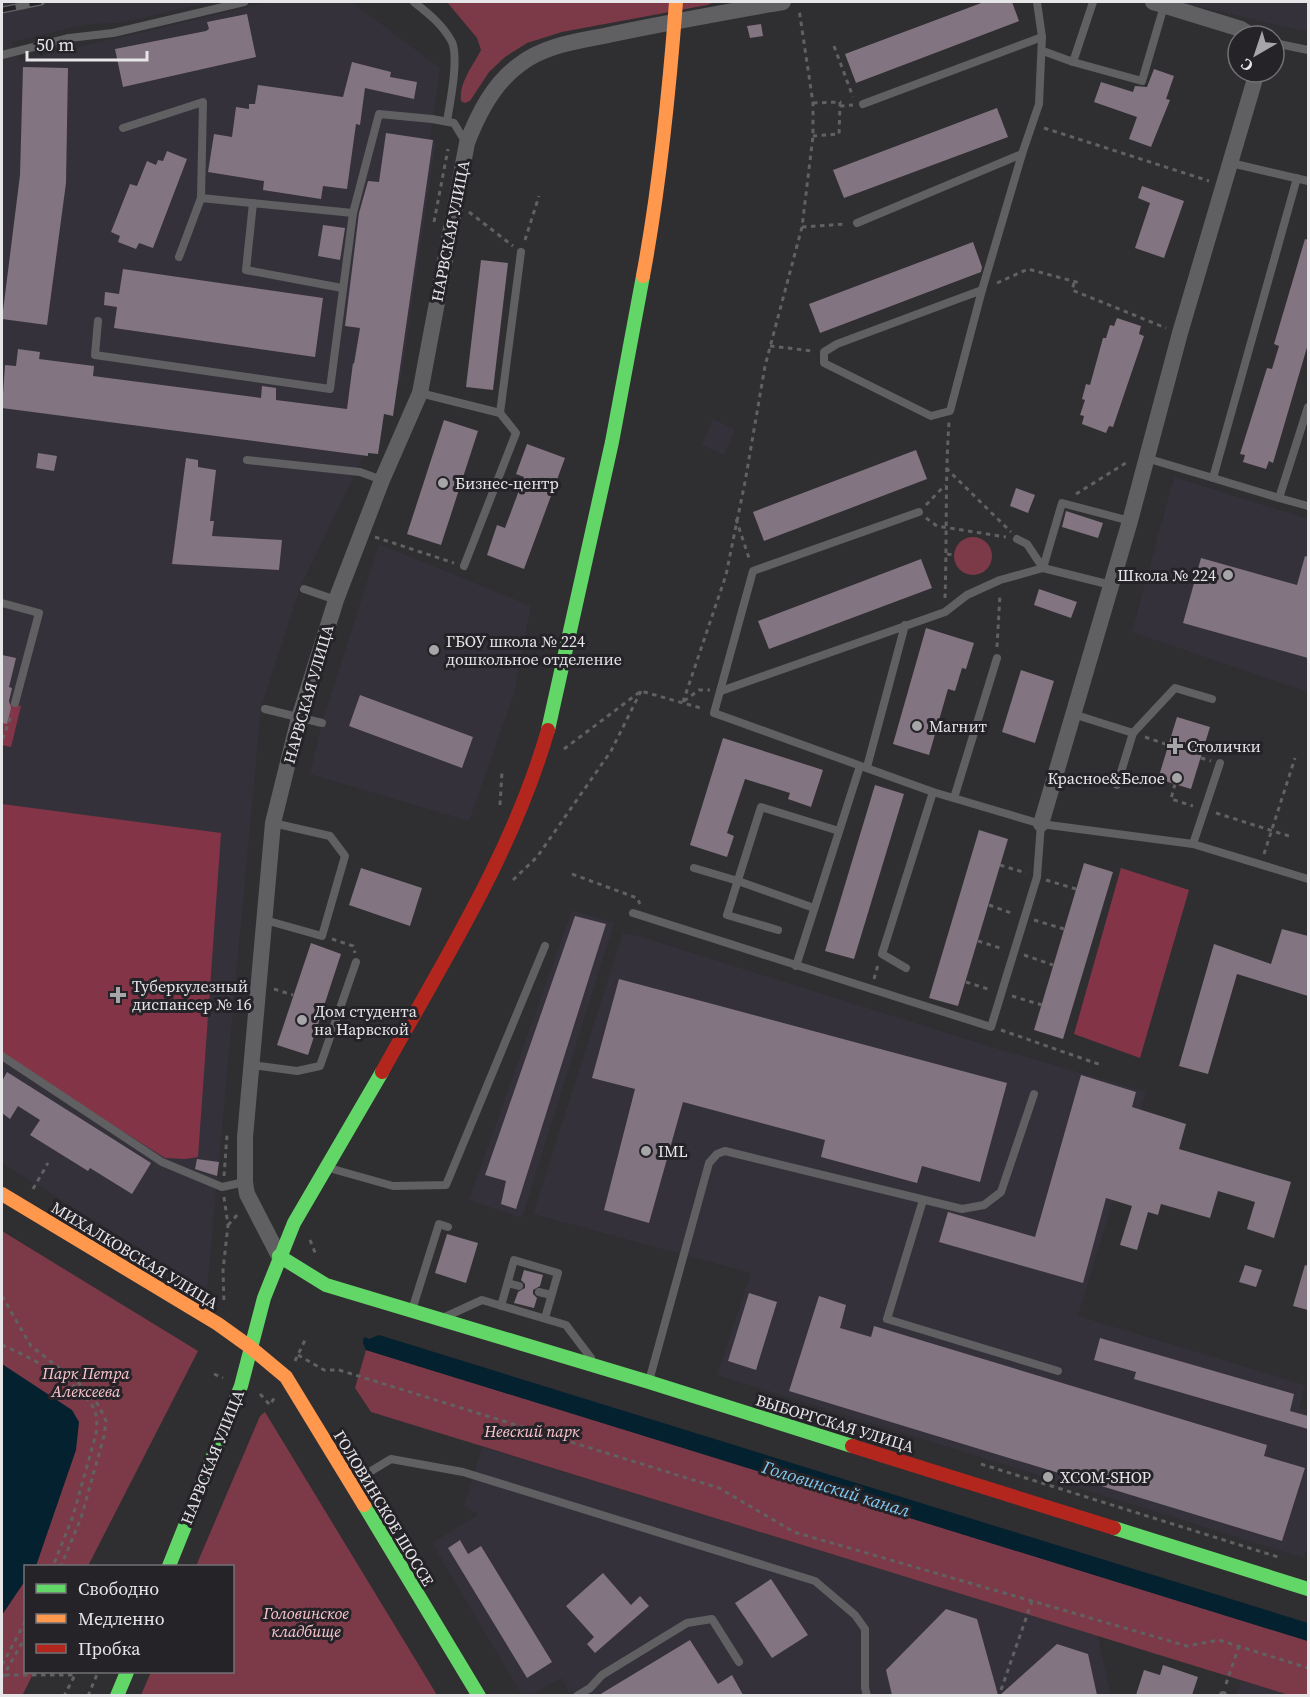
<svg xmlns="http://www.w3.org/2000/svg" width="1310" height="1697" viewBox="0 0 1310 1697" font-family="'Source Serif 4',serif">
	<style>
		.built { fill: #34313b }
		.green { fill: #7c3948 }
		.forest { fill: #833547 }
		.water { fill: #042130 }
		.building { fill: #837481 }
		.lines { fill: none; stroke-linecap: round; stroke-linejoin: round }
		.path { stroke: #616162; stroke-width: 3; stroke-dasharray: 4.5 4.5; stroke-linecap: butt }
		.lane { stroke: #605f61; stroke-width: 8 }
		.street { stroke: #605f61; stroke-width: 16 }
		.fast { stroke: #63d668; stroke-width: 14 }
		.slow { stroke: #ff974d; stroke-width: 14 }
		.jam { stroke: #b3261e; stroke-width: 14 }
		.rail-casing { stroke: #646465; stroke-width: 7 }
		.rail { stroke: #252328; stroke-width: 4.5; stroke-dasharray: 14; stroke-linecap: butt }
		.poi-dot { fill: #a6a5a8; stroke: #252328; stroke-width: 2 }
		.labels { text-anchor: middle; stroke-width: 6; stroke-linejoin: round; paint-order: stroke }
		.street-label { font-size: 16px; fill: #e6e5e8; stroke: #252328 }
		.poi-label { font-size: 16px; fill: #e6e5e8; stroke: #252328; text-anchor: start }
		.park-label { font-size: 16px; font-style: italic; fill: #fdc8cf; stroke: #252328 }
		.water-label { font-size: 18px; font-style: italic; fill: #80caf1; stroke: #252328 }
	</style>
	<rect width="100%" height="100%" fill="#2f2e31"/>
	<g class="built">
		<path d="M 2,2 L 212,2 L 120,23 L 88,24 L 12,42 L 19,61 L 270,2 L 352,2 L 440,68 L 430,139 L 436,140 L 401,378 L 300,588 L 261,708 L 207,1290 L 2,1163 Z"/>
		<path d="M 1178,2 L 1308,2 L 1308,31 L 1295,29 Z"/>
		<path d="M 713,419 L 735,429 L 724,455 L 702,445 Z"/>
		<path d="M 1174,477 L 1308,519 L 1308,692 L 1132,632 Z"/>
		<path d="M 379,544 L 531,606 L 514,694 L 469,821 L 310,774 L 322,723 Z"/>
		<path d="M 572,910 L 614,923 L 522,1218 L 469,1200 Z"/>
		<path d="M 623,933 L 642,937 L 985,1045 L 1146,1092 L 1078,1316 L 1305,1385 L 1299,1408 L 1308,1411 L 1308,1544 L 1304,1558 L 717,1375 L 751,1273 L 533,1214 Z"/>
		<path d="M 482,1447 L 1098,1636 L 1111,1695 L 571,1696 L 561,1678 L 531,1695 L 522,1695 L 432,1543 L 479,1514 L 464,1507 Z"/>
		<path d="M 1241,1681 L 1289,1695 L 1236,1695 Z"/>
	</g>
	<g class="green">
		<path d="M 447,2 L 715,2 L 707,5 L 562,32 L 527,43 L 505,57 L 489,72 L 470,101 L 465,103 L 461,101 C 459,82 473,66 481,50 L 477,38 Z"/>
		<circle cx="973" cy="556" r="19"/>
		<path d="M 2,1231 L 198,1351 L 88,1566 L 26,1566 L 26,1672 L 34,1672 L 22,1696 L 2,1695 Z"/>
		<path d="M 366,1350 L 1308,1641 L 1308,1695 L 1289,1695 L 371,1412 L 355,1388 Z"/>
		<path d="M 265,1412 L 437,1695 L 141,1695 L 151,1672 L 232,1672 L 232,1566 L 196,1566 L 260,1416 Z"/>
	</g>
	<g class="forest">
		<path d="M 2,702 L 21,706 L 11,747 L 2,745 Z"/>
		<path d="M 2,804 L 221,833 L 198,1157 L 185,1159 L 165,1158 L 2,1055 Z"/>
		<path d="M 1121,868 L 1189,890 L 1140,1058 L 1074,1034 Z"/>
	</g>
	<g class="water">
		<path d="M 379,1335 L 1308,1623 L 1308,1641 L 366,1350 L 363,1343 L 364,1337 L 369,1339 Z"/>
		<path d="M 2,1364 L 72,1410 L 79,1422 L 76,1450 L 36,1566 L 26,1566 L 25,1581 L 2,1615 Z"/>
	</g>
	<g class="building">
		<path d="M 984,2 L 1012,2 L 1019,21 L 856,83 L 845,54 Z"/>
		<path d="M 247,14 L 256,57 L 123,87 L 115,49 L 206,31 L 209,29 L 207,22 Z"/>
		<path d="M 761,24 L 763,36 L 750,38 L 747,26 Z"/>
		<path d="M 352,62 L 391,72 L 390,77 L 417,82 L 414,99 L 365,88 L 360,125 L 356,124 L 347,189 L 323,186 L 321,199 L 263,190 L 264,181 L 208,172 L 214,134 L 232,137 L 236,107 L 249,109 L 249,104 L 255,104 L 258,85 L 343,97 Z"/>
		<path d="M 23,67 L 68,68 L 66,183 L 47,325 L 2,319 L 20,175 Z"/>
		<path d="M 1154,69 L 1174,76 L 1166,99 L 1170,100 L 1151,147 L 1129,139 L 1137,117 L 1094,102 L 1101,82 L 1133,92 L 1135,86 L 1147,87 Z"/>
		<path d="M 997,108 L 1008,137 L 844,198 L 833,170 Z"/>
		<path d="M 386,133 L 433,140 L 393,416 L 384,414 L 378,454 L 368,453 L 368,456 L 2,408 L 5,365 L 16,366 L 18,349 L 40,352 L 39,359 L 94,366 L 93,376 L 261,398 L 262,386 L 276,388 L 276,400 L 347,409 L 353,363 L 354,364 L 360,328 L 345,326 L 359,213 L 368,181 L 379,182 Z"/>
		<path d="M 167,151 L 187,159 L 153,248 L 139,243 L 136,249 L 118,242 L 120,236 L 111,232 L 130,184 L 137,186 L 147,161 L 156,165 L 158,160 L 163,161 Z"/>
		<path d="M 1142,186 L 1184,201 L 1164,258 L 1135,248 L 1150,203 L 1138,198 Z"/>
		<path d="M 323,225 L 345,228 L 340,260 L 318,256 Z"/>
		<path d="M 1305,239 L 1308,240 L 1308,344 L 1273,463 L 1269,461 L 1266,469 L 1243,462 L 1245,455 L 1240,454 L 1267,368 L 1272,369 L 1279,346 L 1274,344 Z"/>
		<path d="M 973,242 L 982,267 L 981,272 L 820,333 L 809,304 Z"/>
		<path d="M 481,260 L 508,263 L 493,390 L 466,387 Z"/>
		<path d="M 123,269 L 323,298 L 315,357 L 114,328 L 117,307 L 104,305 L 105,292 L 119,294 Z"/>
		<path d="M 1117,318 L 1141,326 L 1139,334 L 1144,336 L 1113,427 L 1109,426 L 1106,433 L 1082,424 L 1084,416 L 1080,415 L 1085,400 L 1082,399 L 1086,384 L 1090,385 L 1103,338 L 1106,338 L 1110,325 L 1114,326 Z"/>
		<path d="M 444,420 L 478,431 L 441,545 L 407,534 Z"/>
		<path d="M 527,444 L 565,458 L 524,569 L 487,555 L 497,525 L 505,528 L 524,477 L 516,474 Z"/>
		<path d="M 916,450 L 927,479 L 764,541 L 753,512 Z"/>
		<path d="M 38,453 L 57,456 L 54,471 L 36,468 Z"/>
		<path d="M 186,458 L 198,460 L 198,467 L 216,470 L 210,521 L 214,521 L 212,536 L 282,540 L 279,570 L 172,564 Z"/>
		<path d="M 1016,488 L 1035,495 L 1028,513 L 1010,506 Z"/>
		<path d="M 1066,511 L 1103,523 L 1098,538 L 1062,527 Z"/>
		<path d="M 1305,556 L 1308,557 L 1308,658 L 1183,623 L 1201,558 L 1297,585 Z"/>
		<path d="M 921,559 L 932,588 L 769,649 L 758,621 Z"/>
		<path d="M 1039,589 L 1077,602 L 1071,618 L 1034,605 Z"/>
		<path d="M 926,628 L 974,643 L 966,669 L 962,668 L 955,691 L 948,689 L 929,755 L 893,744 Z"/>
		<path d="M 2,655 L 16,658 L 9,687 L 12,688 L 9,701 L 11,708 L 7,724 L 2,723 Z"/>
		<path d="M 1021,670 L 1054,681 L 1035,743 L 1002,732 Z"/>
		<path d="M 360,695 L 473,737 L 462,768 L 349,726 Z"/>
		<path d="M 1177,717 L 1210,727 L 1191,789 L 1158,779 Z"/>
		<path d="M 723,738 L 823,770 L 811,807 L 788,799 L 790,793 L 745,779 L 727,833 L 734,836 L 727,857 L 690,845 Z"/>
		<path d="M 875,785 L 904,794 L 854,959 L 825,951 Z"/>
		<path d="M 979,830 L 1008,839 L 958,1006 L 929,998 Z"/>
		<path d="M 1084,863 L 1113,872 L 1063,1039 L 1034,1030 Z"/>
		<path d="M 361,868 L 422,888 L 410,926 L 349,905 Z"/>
		<path d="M 575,916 L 606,924 L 516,1209 L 501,1204 L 506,1181 L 485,1175 Z"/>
		<path d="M 1282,929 L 1308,936 L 1308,996 L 1237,974 L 1208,1074 L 1179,1066 L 1214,944 L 1271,964 Z"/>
		<path d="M 311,943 L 341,954 L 308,1055 L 277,1045 Z"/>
		<path d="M 619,979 L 1007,1083 L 980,1182 L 922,1166 L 917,1183 L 821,1157 L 825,1140 L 683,1102 L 649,1223 L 604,1210 L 635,1089 L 592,1078 Z"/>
		<path d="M 7,1072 L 151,1163 L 132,1194 L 90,1168 L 88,1171 L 30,1135 L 40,1120 L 18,1106 L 10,1119 L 2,1113 L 2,1081 Z"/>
		<path d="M 1081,1075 L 1136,1092 L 1132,1107 L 1186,1124 L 1179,1149 L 1291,1182 L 1274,1238 L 1247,1229 L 1255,1202 L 1218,1191 L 1210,1218 L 1161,1204 L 1158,1215 L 1148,1212 L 1137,1250 L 1120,1245 L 1132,1206 L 1106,1198 L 1083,1283 L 939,1242 L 948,1212 L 1035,1237 Z"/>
		<path d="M 197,1159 L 219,1162 L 217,1176 L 195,1169 Z"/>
		<path d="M 447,1234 L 478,1243 L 466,1283 L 435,1273 Z"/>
		<path d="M 1245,1265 L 1262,1270 L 1256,1287 L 1239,1282 Z"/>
		<path d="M 1305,1265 L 1308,1266 L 1308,1310 L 1293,1306 Z"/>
		<path d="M 524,1270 L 543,1275 L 540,1286 L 533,1290 L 533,1294 L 537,1298 L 534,1308 L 514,1303 L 518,1292 L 525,1288 L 525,1284 L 521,1280 Z"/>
		<path d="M 749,1293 L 777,1302 L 756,1370 L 728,1361 Z"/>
		<path d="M 819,1296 L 846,1305 L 840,1328 L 871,1337 L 874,1326 L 1267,1445 L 1264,1456 L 1305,1468 L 1282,1541 L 789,1391 Z"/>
		<path d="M 1100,1338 L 1294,1394 L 1290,1411 L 1308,1416 L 1308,1429 L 1134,1379 L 1136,1372 L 1094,1360 Z"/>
		<path d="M 460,1540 L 468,1554 L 481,1546 L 552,1662 L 527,1678 L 448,1548 Z"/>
		<path d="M 603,1573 L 631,1605 L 640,1596 L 649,1606 L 595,1653 L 587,1644 L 594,1637 L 566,1606 Z"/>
		<path d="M 771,1579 L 808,1635 L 772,1658 L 735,1603 Z"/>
		<path d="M 946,1609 L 977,1619 L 998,1695 L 892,1695 L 886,1670 Z"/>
		<path d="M 690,1640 L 718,1684 L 732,1675 L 743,1695 L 599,1695 Z"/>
		<path d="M 1057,1644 L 1088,1654 L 1097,1695 L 1000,1695 Z"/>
		<path d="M 1163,1665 L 1198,1677 L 1192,1695 L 1136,1695 L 1144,1670 L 1160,1675 Z"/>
	</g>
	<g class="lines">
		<g class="path">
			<path d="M 834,46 L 853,97"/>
			<path d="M 813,103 L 840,102 L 840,106 L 839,134 L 813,136"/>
			<path d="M 840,106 L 853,105"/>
			<path d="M 1044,128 L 1209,181"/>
			<path d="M 469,212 L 513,246"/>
			<path d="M 434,222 L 448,149"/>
			<path d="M 802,227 L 846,224"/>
			<path d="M 525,240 L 539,196"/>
			<path d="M 997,283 L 1028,269 L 1080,283"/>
			<path d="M 1074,283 L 1072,290 L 1166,328"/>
			<path d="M 770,346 L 813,351"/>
			<path d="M 946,468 L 1011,532"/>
			<path d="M 1076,494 L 1129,461"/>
			<path d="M 926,505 L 945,485"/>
			<path d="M 926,518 L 937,526 L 1006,537"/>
			<path d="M 736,519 L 750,561"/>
			<path d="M 375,537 L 454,563"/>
			<path d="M 947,554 L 954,555"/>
			<path d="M 945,598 C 947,539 945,480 949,422"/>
			<path d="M 997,647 L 1000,594"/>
			<path d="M 684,701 L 699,690 L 710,690"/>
			<path d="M 683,702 L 726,575 L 745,482 L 765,366 L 802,227 L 813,136 L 813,103 L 799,9"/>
			<path d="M 1145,737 L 1168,745"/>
			<path d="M 2,738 L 3,738 L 12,713"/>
			<path d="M 564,749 L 641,691 L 704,709"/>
			<path d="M 1201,758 L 1211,761"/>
			<path d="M 1175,784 L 1171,799 L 1193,806"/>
			<path d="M 500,805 L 502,772"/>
			<path d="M 1216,813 L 1292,837"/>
			<path d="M 1264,854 L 1295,758"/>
			<path d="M 1000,865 L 1026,873"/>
			<path d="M 572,874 L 637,898 L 640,904"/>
			<path d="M 513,880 L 537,857 L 611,751 L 641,691"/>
			<path d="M 1046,880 L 1076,889"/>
			<path d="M 989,905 L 1014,914"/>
			<path d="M 1034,920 L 1064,929"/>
			<path d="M 332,939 L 353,946 L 355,953"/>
			<path d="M 978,941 L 1003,949"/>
			<path d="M 1024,955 L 1053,965"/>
			<path d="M 874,979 L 878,965"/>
			<path d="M 966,982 L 991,990"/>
			<path d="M 274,989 L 293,995"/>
			<path d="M 1012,996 L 1042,1005"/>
			<path d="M 1001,1030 L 1101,1065"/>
			<path d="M 224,1176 L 227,1135"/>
			<path d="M 33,1189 L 48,1163"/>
			<path d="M 224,1197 L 228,1225 L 223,1270 L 224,1304"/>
			<path d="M 228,1225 L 239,1213"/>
			<path d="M 310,1240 L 316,1255"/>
			<path d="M 2,1296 L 31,1346 L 87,1390 L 99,1406 L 106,1421 L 104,1436 L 81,1518 L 61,1566"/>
			<path d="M 2,1345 C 28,1356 79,1382 93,1407 C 98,1416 97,1425 96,1434 L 73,1516 L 53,1566"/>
			<path d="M 298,1355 L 324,1370 L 339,1370 L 719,1488 L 794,1532 L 1187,1646 L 1219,1640 L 1308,1668"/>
			<path d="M 295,1361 L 306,1338"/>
			<path d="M 214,1374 L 223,1378"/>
			<path d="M 260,1394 L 270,1405 L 276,1395"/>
			<path d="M 981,1464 L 1278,1557"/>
			<path d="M 2,1665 L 26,1620"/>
			<path d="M 5,1675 L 75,1675 L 64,1696"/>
			<path d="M 2,1678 L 26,1636"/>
			<path d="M 1226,1684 L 1239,1646"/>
			<path d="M 1001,1690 L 1032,1601"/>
			<path d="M 88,1696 L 98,1672"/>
		</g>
		<g class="lane">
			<path d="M 414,2 C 428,13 443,25 452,42 C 459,59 450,103 447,121"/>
			<path d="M 1274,43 L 1308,50"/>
			<path d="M 1043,51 L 1073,62 L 1093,2"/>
			<path d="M 2,55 L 69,38 L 113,33 L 244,2"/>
			<path d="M 1073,62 L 1142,81 L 1164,6"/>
			<path d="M 863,104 L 1042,37 L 1037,2"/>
			<path d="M 123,128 L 203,102 L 201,198"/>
			<path d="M 1231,163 L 1308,181"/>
			<path d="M 253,203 L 246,270 L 342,288"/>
			<path d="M 857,223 L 1022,154 L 1039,104 L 1042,37"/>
			<path d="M 179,257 L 201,198 L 353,213"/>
			<path d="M 982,290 L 950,411 L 931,416 L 824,363 L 824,352 L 837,344 Z"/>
			<path d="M 982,290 L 1022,154"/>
			<path d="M 98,321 L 95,355 L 330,389 L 353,213 L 379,114 L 432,119 L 454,123 L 466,143"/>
			<path d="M 420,393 L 500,413 L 521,252"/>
			<path d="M 1146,458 L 1213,478 L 1297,178"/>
			<path d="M 247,460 L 360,472 L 382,480"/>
			<path d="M 1213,478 L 1279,498 L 1308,407"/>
			<path d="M 1279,498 L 1308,506"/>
			<path d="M 919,512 L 753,571 L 714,713 L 933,792 L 1041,824 L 1193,844 L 1308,879"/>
			<path d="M 1017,539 L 1027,544 L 1043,568 L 1062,503 L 1130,521"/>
			<path d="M 464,566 L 516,433 L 500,413"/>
			<path d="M 304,589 L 336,600"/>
			<path d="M 2,603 L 39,613 L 15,703"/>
			<path d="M 721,691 L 945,612 L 967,595 L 1000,580 L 1043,568 L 1111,585"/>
			<path d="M 265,709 L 322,723"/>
			<path d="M 1073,714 L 1133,733 L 1117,785"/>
			<path d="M 1133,733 L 1175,688 L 1212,699"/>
			<path d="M 867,767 L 905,625"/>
			<path d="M 954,798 L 997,658"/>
			<path d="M 1193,844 L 1220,763"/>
			<path d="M 694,868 L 738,881 L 814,908"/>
			<path d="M 633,913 L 991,1027 L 1037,877 L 1041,824"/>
			<path d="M 265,920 L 322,936 L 345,856 L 330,836 L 273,823"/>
			<path d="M 778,930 L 727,915 L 761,807 L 839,831"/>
			<path d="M 796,966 L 860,766"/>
			<path d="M 906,968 L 882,954 L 933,792"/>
			<path d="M 2,1056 L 162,1162 L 222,1187 L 245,1182"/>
			<path d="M 252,1065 L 297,1071 L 320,1066 L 356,962"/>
			<path d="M 329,1168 L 393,1186 L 446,1185 L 545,946"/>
			<path d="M 923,1200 L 887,1319 L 1058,1371"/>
			<path d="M 508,1283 L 519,1286"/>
			<path d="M 539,1292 L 551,1295"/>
			<path d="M 501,1306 L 514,1260 L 558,1273 L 545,1318"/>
			<path d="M 412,1310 L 439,1224 L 448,1227"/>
			<path d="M 447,1316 L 482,1300 L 566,1325 L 591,1358"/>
			<path d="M 649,1381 L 709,1163 L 717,1154 L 725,1151 L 962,1209 L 984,1205 L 1001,1192 L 1034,1094"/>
			<path d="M 353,1482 L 391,1459 L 463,1472 L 815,1581 L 855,1615 L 865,1629 L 865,1688 L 867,1696"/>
			<path d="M 577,1696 L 590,1688 L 602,1675 L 687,1623 L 712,1619 L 739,1662"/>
			<path d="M 1223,1696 L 1223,1695"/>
		</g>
		<g class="street">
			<path d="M 1153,2 L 1241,29 L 1252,36"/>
			<path d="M 1041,824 L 1130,521 L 1180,333 L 1257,72"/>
			<path d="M 279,1256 L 247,1194 L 245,1182 L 245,1137 L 273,823 L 299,718 L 336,600 L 382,480 L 420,393 L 467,143 C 478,114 493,84 519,65 C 545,44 582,41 613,34 C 670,22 727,12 783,2"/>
		</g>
		<g class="fast">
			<path d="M 548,730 L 612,442 L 643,276"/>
			<path d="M 279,1256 L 326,1285 L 649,1382 L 852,1446"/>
			<path d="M 364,1505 L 479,1696"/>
			<path d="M 1114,1528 L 1308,1589"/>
			<path d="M 169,1566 L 241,1386 L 264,1298 L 294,1223 L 382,1072"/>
			<path d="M 117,1696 L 127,1672"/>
		</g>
		<g class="slow">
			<path d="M 643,276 C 660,185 669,94 676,2"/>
			<path d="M 2,1194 L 218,1324 L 250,1347 L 286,1377 L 364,1505"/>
		</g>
		<g class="jam">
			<path d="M 382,1072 C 444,960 512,854 548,730"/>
			<path d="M 852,1446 L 1114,1528"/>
		</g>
		<defs>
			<path id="rail" d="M 2,10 L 41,2"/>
		</defs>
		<use href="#rail" class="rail-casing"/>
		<use href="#rail" class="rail"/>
	</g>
	<g class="poi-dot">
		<circle cx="443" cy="483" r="6"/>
		<circle cx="1228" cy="575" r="6"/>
		<circle cx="434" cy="650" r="6"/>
		<circle cx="917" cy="726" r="6"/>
		<path d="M1172 737h6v6h6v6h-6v6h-6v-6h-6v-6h6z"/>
		<circle cx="1177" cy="778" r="6"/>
		<path d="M115 986h6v6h6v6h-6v6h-6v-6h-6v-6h6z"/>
		<circle cx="302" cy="1020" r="6"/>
		<circle cx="646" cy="1151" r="6"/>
		<circle cx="1048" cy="1477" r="6"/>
	</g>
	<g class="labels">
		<g class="street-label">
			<text transform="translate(450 231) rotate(-79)" y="6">НАРВСКАЯ УЛИЦА</text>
			<text transform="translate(308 694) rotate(-74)" y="6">НАРВСКАЯ УЛИЦА</text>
			<text transform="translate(135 1255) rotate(31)" y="6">МИХАЛКОВСКАЯ УЛИЦА</text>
			<text transform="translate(835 1423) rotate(17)" y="6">ВЫБОРГСКАЯ УЛИЦА</text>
			<text transform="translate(212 1457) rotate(-68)" y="6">НАРВСКАЯ УЛИЦА</text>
			<text transform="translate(384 1508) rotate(59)" y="6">ГОЛОВИНСКОЕ ШОССЕ</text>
		</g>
		<g class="poi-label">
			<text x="455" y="489">Бизнес-центр</text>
			<text x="1216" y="581" text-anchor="end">Школа № 224</text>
			<text x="446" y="647">ГБОУ школа № 224<tspan x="446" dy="18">дошкольное отделение</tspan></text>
			<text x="929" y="732">Магнит</text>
			<text x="1187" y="752">Столички</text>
			<text x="1165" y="784" text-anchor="end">Красное&amp;Белое</text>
			<text x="132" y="992">Туберкулезный<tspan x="132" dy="18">диспансер № 16</tspan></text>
			<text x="314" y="1017">Дом студента<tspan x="314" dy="18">на Нарвской</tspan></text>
			<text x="658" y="1157">IML</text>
			<text x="1060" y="1483">XCOM-SHOP</text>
		</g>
		<g class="park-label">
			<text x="86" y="1379">Парк Петра<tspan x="86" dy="18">Алексеева</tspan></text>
			<text x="532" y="1437">Невский парк</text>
			<text x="306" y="1619">Головинское<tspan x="306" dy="18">кладбище</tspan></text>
		</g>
		<g class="water-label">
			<text transform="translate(836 1489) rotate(17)" y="6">Головинский канал</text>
		</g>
	</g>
	<rect width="1310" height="1697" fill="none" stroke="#e6e5e8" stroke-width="6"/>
	<rect x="24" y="1565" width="210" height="108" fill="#252328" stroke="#727175" stroke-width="1.5"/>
	<rect x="36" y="1584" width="30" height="9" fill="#63d668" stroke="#727175" stroke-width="1.5"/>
	<text x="78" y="1595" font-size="18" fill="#e6e5e8">Свободно</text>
	<rect x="36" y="1614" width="30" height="9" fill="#ff974d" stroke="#727175" stroke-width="1.5"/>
	<text x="78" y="1625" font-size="18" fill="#e6e5e8">Медленно</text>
	<rect x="36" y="1644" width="30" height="9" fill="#b3261e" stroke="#727175" stroke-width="1.5"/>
	<text x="78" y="1655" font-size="18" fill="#e6e5e8">Пробка</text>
	<g transform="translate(1256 54) rotate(219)"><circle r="28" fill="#252328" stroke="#727175" stroke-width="1.5"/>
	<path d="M0-4.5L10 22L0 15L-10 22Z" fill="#a6a5a8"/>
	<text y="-9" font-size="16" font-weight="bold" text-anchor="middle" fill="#e6e5e8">С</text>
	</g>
	<path d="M27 51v9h120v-9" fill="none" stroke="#e6e5e8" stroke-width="3"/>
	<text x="36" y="51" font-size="18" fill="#e6e5e8" stroke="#252328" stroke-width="4.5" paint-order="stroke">50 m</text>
</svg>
